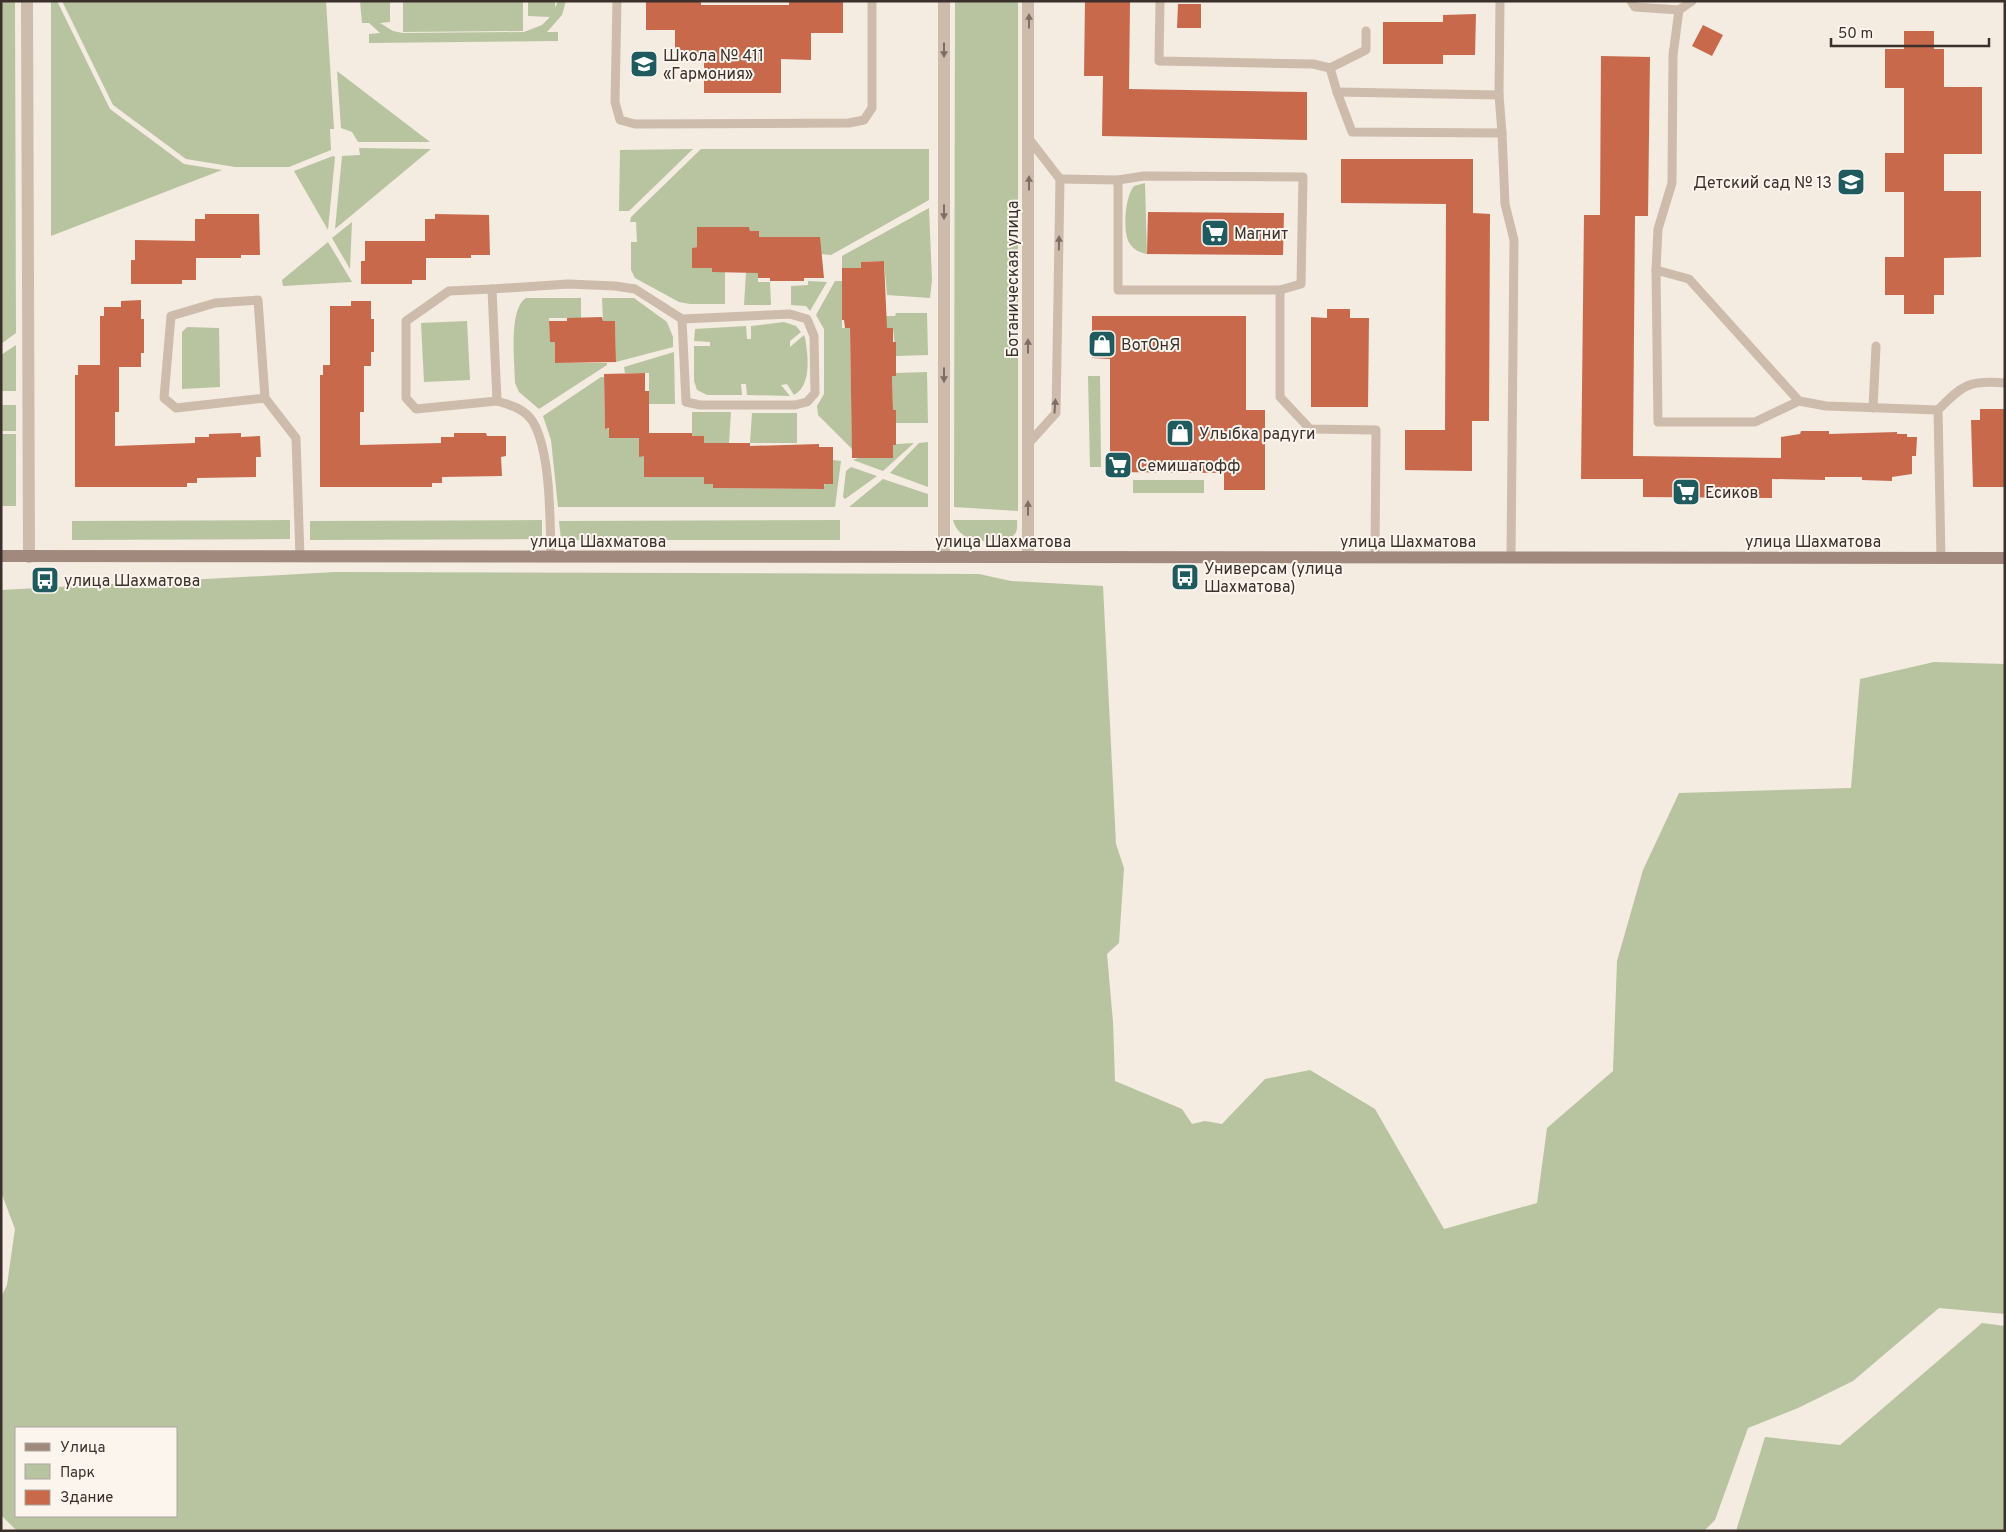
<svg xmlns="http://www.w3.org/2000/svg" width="2006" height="1532" viewBox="0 0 2006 1532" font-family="Overpass,sans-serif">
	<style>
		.green { fill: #b8c4a0; fill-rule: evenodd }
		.building { fill: #c8694b }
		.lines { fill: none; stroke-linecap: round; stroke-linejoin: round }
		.lane { stroke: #cdbbac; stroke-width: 9 }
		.street { stroke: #cdbbac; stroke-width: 12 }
		.secondary { stroke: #a18a7d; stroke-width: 12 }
		.oneway { fill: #7d6f65 }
		.labels { text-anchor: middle; stroke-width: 4; stroke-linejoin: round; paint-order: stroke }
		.poi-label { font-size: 16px; fill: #3b302b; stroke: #fbf5ee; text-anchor: start }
		.street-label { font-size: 16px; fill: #3b302b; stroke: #fbf5ee }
	</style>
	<rect width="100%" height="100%" fill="#f4ebe1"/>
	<g class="green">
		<path d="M 1,1 L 15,1 L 16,333 L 1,344 Z"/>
		<path d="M 51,1 L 57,1 L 110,109 L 184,164 L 222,170 L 51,236 Z"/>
		<path d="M 62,1 L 326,1 L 334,129 L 330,129 L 331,150 L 289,167 L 235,167 L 186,159 L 113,105 Z"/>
		<path d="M 360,1 L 390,1 L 390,22 L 380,23 L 393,31 L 403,33 L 524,32 L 542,25 L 550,17 L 528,16 L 528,1 L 555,1 L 555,8 L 558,1 L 566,1 L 562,15 L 547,32 L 558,32 L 558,41 L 369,43 L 369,34 L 380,33 L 369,23 L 362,23 Z"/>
		<path d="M 403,1 L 523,1 L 523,31 L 403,32 Z"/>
		<path d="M 955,1 L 1018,1 L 1018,511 L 954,507 Z"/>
		<path d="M 337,71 L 430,142 L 358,142 L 352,132 L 341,128 Z"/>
		<path d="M 359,148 L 431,149 L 335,229 L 342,156 L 360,155 Z"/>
		<path d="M 693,149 L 629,211 L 619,211 L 620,150 Z"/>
		<path d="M 701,149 L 929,149 L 929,200 L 831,255 L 820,254 L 820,237 L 759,237 L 759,231 L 750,231 L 749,227 L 698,227 L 697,247 L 692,248 L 692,268 L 712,268 L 712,272 L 725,272 L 725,304 L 690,304 L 679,302 L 635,278 L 631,270 L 631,242 L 637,242 L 636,222 L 630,222 L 631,217 Z"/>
		<path d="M 333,156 L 335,157 L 328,230 L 294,171 Z"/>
		<path d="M 1145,183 L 1147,254 C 1141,253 1134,250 1130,244 C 1122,233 1125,196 1134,186 Z"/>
		<path d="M 929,208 L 932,280 L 930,298 L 887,295 L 884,261 L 862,262 L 861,268 L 842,268 L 842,256 Z"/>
		<path d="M 352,222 L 350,269 L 332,238 Z"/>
		<path d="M 328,242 L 352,282 L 283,286 L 282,280 Z"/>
		<path d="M 746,272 L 758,272 L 758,282 L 770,282 L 771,305 L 744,305 Z"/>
		<path d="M 808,281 L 827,282 L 810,311 L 806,306 L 791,305 L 791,286 L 808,285 Z"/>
		<path d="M 835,281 L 842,281 L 842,328 L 850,328 L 852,449 L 818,415 L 817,406 L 824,394 L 824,329 L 816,315 Z"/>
		<path d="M 526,298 L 581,298 L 581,318 L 549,318 L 550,341 L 555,342 L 555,363 L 607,363 L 607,365 L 539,409 L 519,392 L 515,383 C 515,362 508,309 526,298 Z"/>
		<path d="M 602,298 L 634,298 L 667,322 L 673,337 L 673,347 L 616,362 L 615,321 L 603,321 Z"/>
		<path d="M 896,313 L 927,313 L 928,355 L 896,356 L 893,328 L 883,328 L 883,316 L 895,316 Z"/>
		<path d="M 467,321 L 470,380 L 424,382 L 421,323 Z"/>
		<path d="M 784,322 L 796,326 L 801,332 L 790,341 L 790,347 L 804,335 L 805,338 C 808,354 812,386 794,395 L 787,384 L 781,385 L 790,396 L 747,395 L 746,384 L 741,384 L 742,395 L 707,395 L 697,390 L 694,381 L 694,346 L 710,346 L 710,342 L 694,341 L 695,329 L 746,326 L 747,339 L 751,339 L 751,326 Z"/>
		<path d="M 187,327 L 219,328 L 220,387 L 182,389 L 182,332 Z"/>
		<path d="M 16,345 L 16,391 L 1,391 L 1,355 Z"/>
		<path d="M 674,352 L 675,404 L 649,404 L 649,373 L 625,373 L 624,367 Z"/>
		<path d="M 927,372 L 928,423 L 896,423 L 896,410 L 893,410 L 892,376 L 896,376 L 896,373 Z"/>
		<path d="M 1088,376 L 1100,376 L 1101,467 L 1090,467 Z"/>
		<path d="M 601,377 L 604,377 L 605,428 L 639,438 L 639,456 L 644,456 L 644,477 L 704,477 L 704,484 L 713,484 L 713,488 L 823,489 L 833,460 L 841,461 L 835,507 L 558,507 L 551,440 L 543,416 Z"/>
		<rect x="1" y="405" width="15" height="26"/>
		<path d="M 692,412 L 731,412 L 729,443 L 704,443 L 704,436 L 692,436 Z"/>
		<path d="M 752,413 L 797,413 L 797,443 L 750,443 Z"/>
		<rect x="1" y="434" width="15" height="72"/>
		<path d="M 928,442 L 928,487 L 890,473 L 919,443 Z"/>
		<path d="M 914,443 L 883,471 L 853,460 L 896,444 Z"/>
		<path d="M 851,467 L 877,476 L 845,499 L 843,497 L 846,471 Z"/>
		<path d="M 883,479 L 928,494 L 928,507 L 849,507 Z"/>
		<rect x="1133" y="480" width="71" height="13"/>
		<path d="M 290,520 L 290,539 L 72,540 L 72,521 Z"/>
		<path d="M 542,520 L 542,539 L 310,540 L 310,521 Z"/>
		<path d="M 840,520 L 840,540 L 561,540 L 559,521 Z"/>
		<path d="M 953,520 L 1017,520 C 1017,526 1018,531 1014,535 C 1007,543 981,542 972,539 C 963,537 955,529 953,520 Z"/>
		<path d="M 336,572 L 979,574 L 1011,581 L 1103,586 L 1116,844 L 1124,868 L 1119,943 L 1107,954 L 1113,1022 L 1115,1081 L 1182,1109 L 1192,1124 L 1205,1121 L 1222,1124 L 1265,1079 L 1310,1070 L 1375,1109 L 1444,1229 L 1537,1203 L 1547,1128 L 1613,1071 L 1617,961 L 1643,870 L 1679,793 L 1851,788 L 1860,679 L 1934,662 L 2005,664 L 2005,1314 L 1939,1308 L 1853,1381 L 1798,1408 L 1748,1428 L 1715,1520 L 1704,1531 L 17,1531 L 1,1515 L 1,1297 L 7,1285 L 15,1229 L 1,1192 L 1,590 ZM 176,1428 L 176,1516 L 16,1516 L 16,1428 Z"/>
		<path d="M 1982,1323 L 2005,1326 L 2005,1531 L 1736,1531 L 1765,1437 L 1840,1445 Z"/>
	</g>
	<g class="building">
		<path d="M 646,1 L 701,1 L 701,5 L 789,5 L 789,1 L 843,1 L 843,33 L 811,33 L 811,60 L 781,59 L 781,93 L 704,93 L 704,58 L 675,58 L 675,30 L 646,30 Z"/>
		<path d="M 1085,1 L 1130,1 L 1129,89 L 1307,92 L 1307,140 L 1102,136 L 1103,76 L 1084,76 Z"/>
		<path d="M 1178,4 L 1201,4 L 1201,28 L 1177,28 Z"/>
		<path d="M 1476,14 L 1475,55 L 1443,55 L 1443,64 L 1383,64 L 1383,22 L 1443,22 L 1443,15 Z"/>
		<path d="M 1703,25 L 1723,35 L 1712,56 L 1692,46 Z"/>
		<path d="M 1904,31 L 1934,31 L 1934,49 L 1944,49 L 1944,87 L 1982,87 L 1982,154 L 1944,154 L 1944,191 L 1981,191 L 1981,257 L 1944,258 L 1944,295 L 1934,295 L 1934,314 L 1904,314 L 1904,295 L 1885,295 L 1885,257 L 1904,257 L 1904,192 L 1885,192 L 1885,153 L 1904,153 L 1904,88 L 1885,88 L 1885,49 L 1904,49 Z"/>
		<path d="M 1601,56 L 1650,57 L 1648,216 L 1635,216 L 1633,456 L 1781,458 L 1781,437 L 1800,434 L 1801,431 L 1829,431 L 1829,434 L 1897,432 L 1897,434 L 1907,434 L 1907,437 L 1917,437 L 1916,456 L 1912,456 L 1912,474 L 1892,477 L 1892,481 L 1862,480 L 1862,477 L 1825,477 L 1825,480 L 1772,479 L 1772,498 L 1643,497 L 1643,479 L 1581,479 L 1584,215 L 1600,215 Z"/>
		<path d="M 1341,159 L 1473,159 L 1473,213 L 1490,214 L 1489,421 L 1472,421 L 1472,471 L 1405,470 L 1405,430 L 1445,430 L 1446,204 L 1341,203 Z"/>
		<path d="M 1148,212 L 1284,213 L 1283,255 L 1147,254 Z"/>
		<path d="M 205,214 L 259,214 L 260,255 L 241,255 L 241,258 L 196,258 L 196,280 L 182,280 L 182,284 L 131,284 L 131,260 L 135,260 L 135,240 L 195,241 L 195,219 L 205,219 Z"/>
		<path d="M 435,214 L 489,215 L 490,255 L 471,255 L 471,258 L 426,258 L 426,280 L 412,280 L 412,284 L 361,284 L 361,261 L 365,261 L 365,241 L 425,241 L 425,219 L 435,219 Z"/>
		<path d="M 697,227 L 749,227 L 750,231 L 759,231 L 759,237 L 820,237 L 824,278 L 804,278 L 804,281 L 770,281 L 770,278 L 758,278 L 758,273 L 712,272 L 712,268 L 692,268 L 692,248 L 697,247 Z"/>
		<path d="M 884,261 L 887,328 L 893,328 L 893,342 L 896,342 L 896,376 L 892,376 L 893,410 L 896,410 L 896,445 L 893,445 L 893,458 L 852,458 L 850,328 L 845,328 L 844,320 L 842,320 L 842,268 L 861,268 L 861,262 Z"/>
		<path d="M 141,300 L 141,319 L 144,319 L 144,353 L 141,353 L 141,367 L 119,367 L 119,412 L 115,412 L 115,446 L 195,443 L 195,437 L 209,437 L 209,434 L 241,433 L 241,437 L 260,436 L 261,457 L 256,457 L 256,477 L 197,478 L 197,483 L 187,483 L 187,487 L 75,487 L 75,375 L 78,375 L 78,365 L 100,365 L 100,316 L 104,316 L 104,307 L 121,307 L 121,301 Z"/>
		<path d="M 351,301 L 371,301 L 371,319 L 374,319 L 374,352 L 371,352 L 371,366 L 364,366 L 364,412 L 360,412 L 360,445 L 441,443 L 441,437 L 454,437 L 454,433 L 486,433 L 487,436 L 506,436 L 506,456 L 501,457 L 502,476 L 442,477 L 442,483 L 432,483 L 432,487 L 320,487 L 320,375 L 323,375 L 323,365 L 330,365 L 330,306 L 351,306 Z"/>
		<path d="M 1327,309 L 1350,309 L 1350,318 L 1369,318 L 1368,407 L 1311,407 L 1311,317 L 1327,318 Z"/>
		<path d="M 1092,316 L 1246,316 L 1246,410 L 1265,410 L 1265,490 L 1224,490 L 1224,473 L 1110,472 L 1110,359 L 1092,358 Z"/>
		<path d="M 602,317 L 603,321 L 615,321 L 616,362 L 555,363 L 555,342 L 550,342 L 549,321 L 567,321 L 567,318 Z"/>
		<path d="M 645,373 L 645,391 L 649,391 L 649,433 L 692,433 L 692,436 L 704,436 L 704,443 L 750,443 L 750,446 L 819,444 L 819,447 L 833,447 L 833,484 L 824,484 L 824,489 L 713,488 L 713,484 L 704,484 L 704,477 L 644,477 L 644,456 L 639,457 L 639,438 L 609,438 L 609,428 L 605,429 L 604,374 Z"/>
		<path d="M 1980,409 L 2005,409 L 2005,487 L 1973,487 L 1971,420 L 1980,420 Z"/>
	</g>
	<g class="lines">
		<g class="lane">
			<path d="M 617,1 L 615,102 L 620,120 L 635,124 L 849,123 L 864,120 L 872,108 L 872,1"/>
			<path d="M 1160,1 L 1159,61 L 1313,64 L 1330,68 L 1366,50 L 1366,31"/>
			<path d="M 1631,1 L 1635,7 L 1679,10 L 1692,1"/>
			<path d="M 1679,10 L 1673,55 L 1672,183 L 1658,229 L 1656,270 L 1658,422 L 1755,422 L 1799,401 L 1826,406 L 1938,410"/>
			<path d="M 1330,68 L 1337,92 L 1352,132 L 1502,133 L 1505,204 L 1514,240 L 1511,557"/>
			<path d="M 1337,92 L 1499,95 L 1502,133"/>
			<path d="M 1499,95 L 1500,1"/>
			<path d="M 1060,179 L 1118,180 L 1118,290 L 1280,290 L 1280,397 L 1310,429 L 1376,430 L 1375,558"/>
			<path d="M 1118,180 L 1144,176 L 1303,177 L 1301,284 L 1280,290"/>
			<path d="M 1656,270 L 1689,279 L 1799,401"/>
			<path d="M 492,289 L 449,291 L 406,321 L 406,398 L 416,409 L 497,401"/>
			<path d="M 265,398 L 176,408 L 164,398 L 171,316 L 215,303 L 258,300 L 265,398 L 296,438 L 300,557"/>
			<path d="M 1873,408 L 1876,346"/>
			<path d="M 1028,444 L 1056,413 L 1060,179 L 1029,139"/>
			<path d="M 551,557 C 550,522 551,452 533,422 C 525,409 511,405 497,401 L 492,289 L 568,284 L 615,286 L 635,289 L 682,319 L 790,314 L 807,319 L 814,336 L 815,393 L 807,402 L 795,405 L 700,405 L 686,402 L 682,319"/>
			<path d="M 1941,558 L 1938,410 C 1962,385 1969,380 2005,383"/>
		</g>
		<g class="street">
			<path d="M 27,1 L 29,557"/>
			<path d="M 944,557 L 944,1"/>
			<path d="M 1028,557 L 1028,1"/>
		</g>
		<path class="secondary" d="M 1,556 L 2005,558"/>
	</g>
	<defs><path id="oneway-solid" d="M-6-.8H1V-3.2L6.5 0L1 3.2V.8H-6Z" transform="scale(1.25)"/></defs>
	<g class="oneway">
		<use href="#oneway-solid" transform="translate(1029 21) rotate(-90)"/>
		<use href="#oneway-solid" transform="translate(944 50) rotate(90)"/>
		<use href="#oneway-solid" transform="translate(1029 183) rotate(-90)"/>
		<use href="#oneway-solid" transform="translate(944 212) rotate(90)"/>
		<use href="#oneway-solid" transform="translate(1059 243) rotate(-89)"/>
		<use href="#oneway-solid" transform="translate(1028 346) rotate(-90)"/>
		<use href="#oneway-solid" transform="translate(944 375) rotate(90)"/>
		<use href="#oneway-solid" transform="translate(1055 406) rotate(-86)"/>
		<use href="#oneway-solid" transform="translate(1028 508) rotate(-90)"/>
	</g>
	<defs>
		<symbol id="school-square" viewBox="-11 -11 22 22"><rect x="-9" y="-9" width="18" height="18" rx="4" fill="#1f5a5e" stroke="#fbf5ee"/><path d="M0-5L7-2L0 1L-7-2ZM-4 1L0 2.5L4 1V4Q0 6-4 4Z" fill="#fff"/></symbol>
		<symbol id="supermarket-square" viewBox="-11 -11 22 22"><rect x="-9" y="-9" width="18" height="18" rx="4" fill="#1f5a5e" stroke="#fbf5ee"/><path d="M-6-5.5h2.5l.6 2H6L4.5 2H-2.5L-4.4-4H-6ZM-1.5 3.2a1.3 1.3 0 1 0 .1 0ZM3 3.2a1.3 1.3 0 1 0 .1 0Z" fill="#fff"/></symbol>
		<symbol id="shop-square" viewBox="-11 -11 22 22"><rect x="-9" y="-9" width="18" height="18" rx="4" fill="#1f5a5e" stroke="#fbf5ee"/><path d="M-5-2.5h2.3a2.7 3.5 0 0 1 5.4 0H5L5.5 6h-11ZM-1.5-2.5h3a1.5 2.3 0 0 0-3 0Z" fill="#fff"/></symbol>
		<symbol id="bus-square" viewBox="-11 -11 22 22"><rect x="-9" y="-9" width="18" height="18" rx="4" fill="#1f5a5e" stroke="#fbf5ee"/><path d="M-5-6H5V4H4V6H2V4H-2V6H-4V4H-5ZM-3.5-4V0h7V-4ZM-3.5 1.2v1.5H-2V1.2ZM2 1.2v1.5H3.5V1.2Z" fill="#fff"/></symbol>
	</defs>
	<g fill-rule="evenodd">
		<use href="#school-square" x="628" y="48" width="32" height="32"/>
		<use href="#school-square" x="1835" y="166" width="32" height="32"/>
		<use href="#supermarket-square" x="1199" y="217" width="32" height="32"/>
		<use href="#shop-square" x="1086" y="328" width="32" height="32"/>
		<use href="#shop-square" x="1164" y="417" width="32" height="32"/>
		<use href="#supermarket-square" x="1102" y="449" width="32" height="32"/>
		<use href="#supermarket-square" x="1670" y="476" width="32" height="32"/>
		<use href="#bus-square" x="1169" y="561" width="32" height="32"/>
		<use href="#bus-square" x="29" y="564" width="32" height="32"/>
	</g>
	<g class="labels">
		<g class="poi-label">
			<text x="663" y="61">Школа № 411<tspan x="663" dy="18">«Гармония»</tspan></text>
			<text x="1832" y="188" text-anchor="end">Детский сад № 13</text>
			<text x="1234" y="239">Магнит</text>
			<text x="1121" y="350">ВотОнЯ</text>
			<text x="1199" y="439">Улыбка радуги</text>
			<text x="1137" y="471">Семишагофф</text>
			<text x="1705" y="498">Есиков</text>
			<text x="1204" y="574">Универсам (улица<tspan x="1204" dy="18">Шахматова)</tspan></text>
			<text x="64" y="586">улица Шахматова</text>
		</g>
		<g class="street-label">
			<text transform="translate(1012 279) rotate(-90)" y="6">Ботаническая улица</text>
			<text x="598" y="547">улица Шахматова</text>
			<text x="1003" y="547">улица Шахматова</text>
			<text x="1408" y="547">улица Шахматова</text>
			<text x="1813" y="547">улица Шахматова</text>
		</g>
	</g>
	<rect width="2006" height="1532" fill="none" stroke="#3b302b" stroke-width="5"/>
	<rect x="15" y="1427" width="162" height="90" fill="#fbf5ee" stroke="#aea6a0"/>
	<rect x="25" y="1443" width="25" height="8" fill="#a18a7d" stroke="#aea6a0"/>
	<text x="60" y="1452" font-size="15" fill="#3b302b">Улица</text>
	<rect x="25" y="1464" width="25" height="15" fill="#b8c4a0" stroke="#aea6a0"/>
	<text x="60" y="1477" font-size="15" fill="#3b302b">Парк</text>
	<rect x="25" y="1490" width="25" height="15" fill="#c8694b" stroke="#aea6a0"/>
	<text x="60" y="1502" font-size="15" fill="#3b302b">Здание</text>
	<path d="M1831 38v8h158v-8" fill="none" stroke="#3b302b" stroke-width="2.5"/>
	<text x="1838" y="38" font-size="15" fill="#3b302b" stroke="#fbf5ee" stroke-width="4" paint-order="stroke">50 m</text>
</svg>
